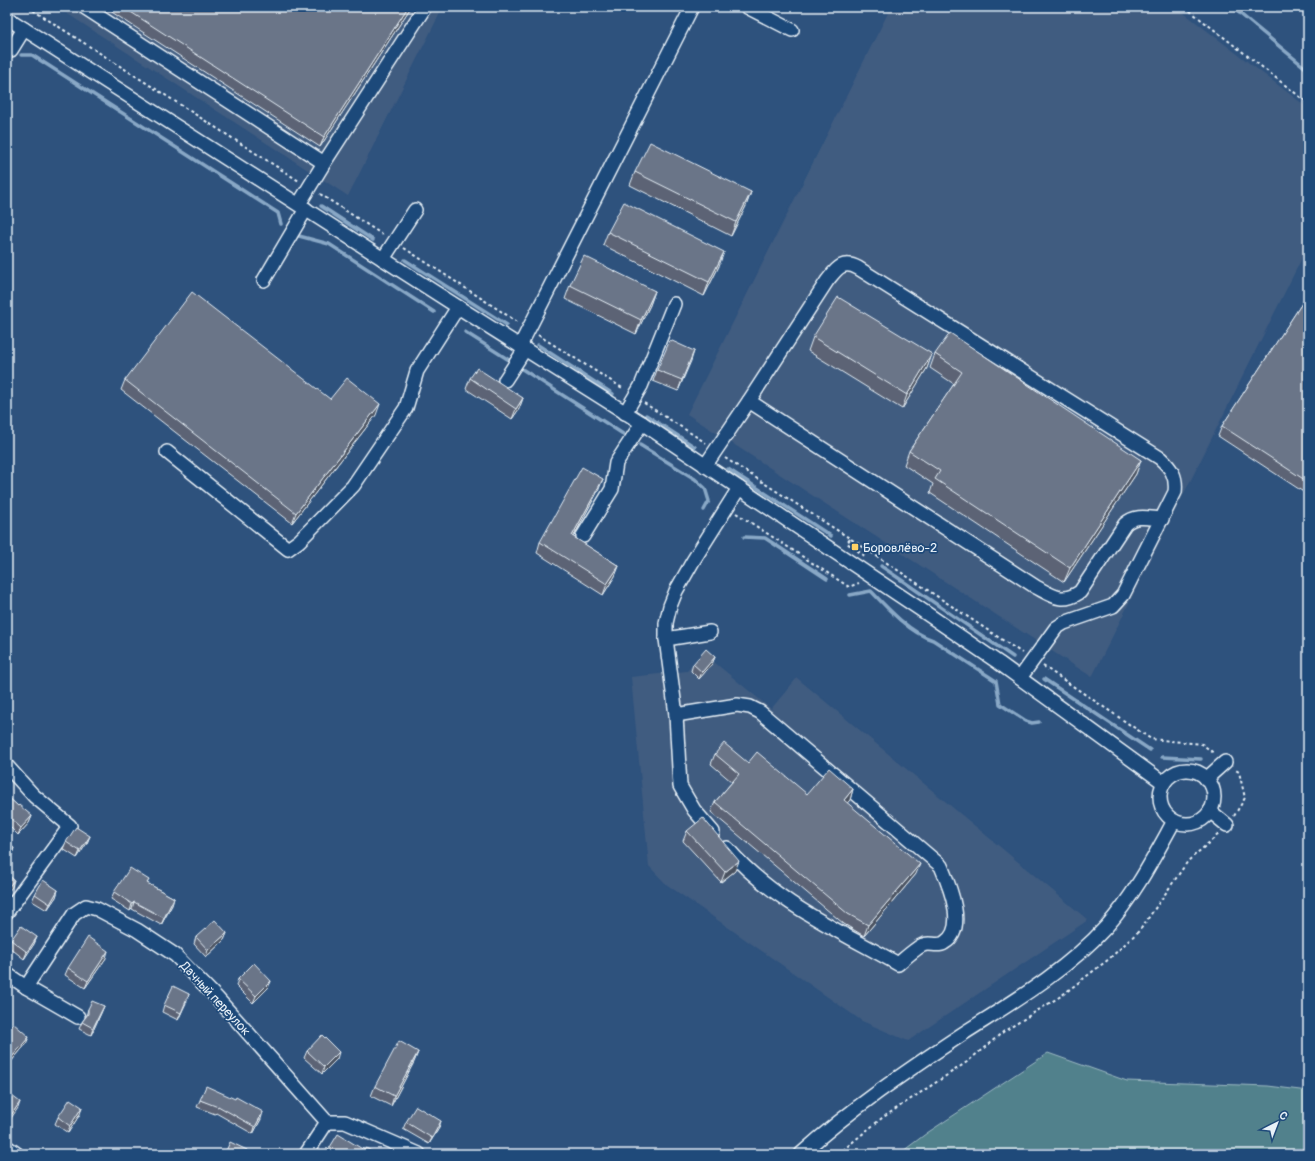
<svg xmlns="http://www.w3.org/2000/svg" width="1315" height="1161" viewBox="0 0 1315 1161" font-family="Pangolin,sans-serif">
	<style>
		.built { fill: #405c80 }
		.green { fill: #51818c; stroke: #9cb9c2 }
		.lines { fill: none; stroke-linecap: round; stroke-linejoin: round }
		.stream { stroke: #89a8c6; stroke-width: 3.5 }
		.minor-casing { stroke: #e8f1f8; stroke-width: 16 }
		.path { stroke: #e8f1f8; stroke-width: 2; stroke-dasharray: 3 3; stroke-linecap: butt }
		.minor { stroke: #1f4a7a; stroke-width: 13 }
		.wall { fill: #5b6475; stroke: #e8f1f8 }
		.shaded-wall { fill: #4a515f; stroke: #e8f1f8 }
		.building { fill: #6a7488; stroke: #e8f1f8 }
		.poi-dot { fill: #ffd166; stroke: #1f4a7a; stroke-width: 1.5 }
		.labels { text-anchor: middle; stroke-width: 3.5; stroke-linejoin: round; paint-order: stroke }
		.poi-label { font-size: 13px; fill: #e8f1f8; stroke: #1f4a7a; text-anchor: start }
		.street-label { font-size: 13px; fill: #e8f1f8; stroke: #1f4a7a }
	</style>
	<rect width="100%" height="100%" fill="#2e527d"/>
	<filter id="ink" filterUnits="userSpaceOnUse"><feTurbulence type="fractalNoise" baseFrequency=".025" numOctaves="2"/><feDisplacementMap in="SourceGraphic" scale="8" xChannelSelector="R" yChannelSelector="G"/><feConvolveMatrix kernelMatrix="1 2 1 2 8 2 1 2 1" color-interpolation-filters="sRGB"/></filter>
	<g filter="url(#ink)">
		<g class="built">
			<path d="M 57,7 L 443,7 L 348,196 Z"/>
			<path d="M 891,7 L 1176,7 L 1308,108 L 1308,246 L 1092,677 L 687,414 Z"/>
			<path d="M 703,653 L 771,709 L 797,678 L 1088,920 L 908,1041 L 862,1021 L 666,884 L 649,866 L 631,677 L 687,671 Z"/>
		</g>
		<path class="green" d="M 1048,1053 L 1127,1081 L 1268,1086 L 1308,1091 L 1308,1154 L 899,1154 L 927,1133 Z"/>
		<g class="lines">
			<g class="stream">
				<path d="M 1232,7 L 1308,70"/>
				<path d="M 21,55 L 32,55 L 278,213 L 281,224"/>
				<path d="M 321,206 L 373,240"/>
				<path d="M 299,236 L 329,244 L 434,312"/>
				<path d="M 405,260 L 507,325"/>
				<path d="M 465,332 L 509,360"/>
				<path d="M 538,345 L 613,394"/>
				<path d="M 522,369 L 623,434"/>
				<path d="M 646,415 L 695,447"/>
				<path d="M 640,445 L 695,479 L 705,488 L 709,501 L 704,510"/>
				<path d="M 728,469 L 831,536"/>
				<path d="M 744,537 L 765,538 L 827,579"/>
				<path d="M 881,566 L 1013,657"/>
				<path d="M 850,595 L 871,591 C 887,608 910,633 933,640 L 996,681 L 1000,704 L 1026,721 L 1032,723 L 1039,722"/>
				<path d="M 1044,679 L 1150,750"/>
				<path d="M 1162,757 L 1201,759"/>
			</g>
			<defs>
				<g id="minor">
					<path d="M 84,7 L 324,163"/>
					<path d="M 747,7 L 792,30"/>
					<path d="M 7,18 L 458,307 L 642,423 L 920,609 L 999,663 L 1164,783"/>
					<path d="M 11,50 L 24,29"/>
					<path d="M 299,204 L 324,163 L 425,7"/>
					<path d="M 383,259 L 415,210"/>
					<path d="M 264,280 L 306,209"/>
					<path d="M 520,346 L 692,7"/>
					<path d="M 505,380 L 525,349"/>
					<path d="M 749,401 L 1036,587 C 1053,596 1062,604 1080,592 L 1125,524 C 1136,514 1148,518 1162,519"/>
					<path d="M 625,413 L 641,386 L 674,304"/>
					<path d="M 167,452 L 288,549 L 299,541 L 353,486 L 406,408 L 417,371 L 458,307"/>
					<path d="M 705,466 L 749,401 L 827,281 C 836,270 842,259 858,268 L 1160,458 C 1171,468 1177,476 1175,492 L 1123,595 L 1113,606 L 1064,623 L 1056,628 L 1020,678"/>
					<path d="M 583,536 L 612,489 L 616,463 L 642,423"/>
					<path d="M 666,639 L 710,632"/>
					<path d="M 676,715 L 737,705 L 750,707 L 760,712 L 941,866 C 949,885 968,929 944,943 C 938,947 929,942 923,945 C 917,947 904,959 898,964 C 838,930 772,901 727,848"/>
					<path d="M 7,766 L 34,796 L 70,826 L 7,912"/>
					<circle cx="1187" cy="797" r="27"/>
					<path d="M 1206,779 L 1225,762"/>
					<path d="M 1210,811 L 1227,825"/>
					<path d="M 713,832 L 694,810 L 680,786 L 676,715 L 666,639 L 666,623 L 670,606 L 676,591 L 693,561 L 739,488"/>
					<path d="M 7,974 L 26,987 L 78,1017"/>
					<path d="M 26,987 L 74,914 L 86,906 L 97,909 L 137,930 L 175,955 L 217,998 L 327,1122 L 345,1122 L 419,1154"/>
					<path d="M 7,1147 L 17,1154"/>
					<path d="M 306,1154 L 327,1122"/>
					<path d="M 801,1154 C 851,1109 905,1072 961,1035 C 1011,1003 1065,972 1106,927 C 1134,896 1154,857 1174,821"/>
				</g>
			</defs>
			<use href="#minor" class="minor-casing"/>
			<g class="path">
				<path d="M 28,7 L 299,181"/>
				<path d="M 1185,7 L 1308,103"/>
				<path d="M 320,194 L 383,235"/>
				<path d="M 404,248 L 519,323"/>
				<path d="M 538,335 L 624,389"/>
				<path d="M 644,403 L 706,443"/>
				<path d="M 725,458 L 857,543 L 1022,653"/>
				<path d="M 736,513 L 849,587 L 859,583"/>
				<path d="M 850,539 L 847,543 L 866,557"/>
				<path d="M 1043,666 L 1151,739 L 1202,744 L 1215,754"/>
				<path d="M 1234,816 L 1245,798 L 1239,772 L 1234,769"/>
				<path d="M 838,1154 L 882,1118 L 967,1062 L 1003,1032 L 1061,996 L 1109,959 L 1140,930 L 1188,861 L 1220,833"/>
			</g>
			<use href="#minor" class="minor"/>
		</g>
		<g class="wall">
			<path d="M 104,7 L 411,7 L 320,147 Z"/>
			<path d="M 635,172 L 751,192 L 746,206 L 731,236 L 630,185 Z"/>
			<path d="M 608,232 L 719,266 L 704,296 L 603,245 Z"/>
			<path d="M 570,285 L 655,291 L 650,305 L 636,334 L 565,299 Z"/>
			<path d="M 1308,294 L 1308,495 L 1218,436 L 1222,426 Z"/>
			<path d="M 813,337 L 932,354 L 927,368 L 902,409 L 808,351 Z"/>
			<path d="M 694,351 L 678,391 L 653,381 L 657,370 Z"/>
			<path d="M 935,354 L 1141,460 L 1136,474 L 1064,582 L 930,493 L 933,484 L 904,465 L 909,451 L 954,384 L 930,368 Z"/>
			<path d="M 470,378 L 523,398 L 519,409 L 512,419 L 466,389 Z"/>
			<path d="M 125,380 L 330,399 L 376,415 L 292,523 L 121,390 Z"/>
			<path d="M 599,489 L 573,537 L 619,566 L 615,576 L 603,595 L 537,553 L 540,542 Z"/>
			<path d="M 715,657 L 712,664 L 699,679 L 691,671 L 693,664 Z"/>
			<path d="M 715,754 L 748,763 L 807,794 L 853,789 L 850,800 L 847,803 L 916,874 L 864,936 L 844,924 L 711,812 L 715,802 L 732,782 L 711,764 Z"/>
			<path d="M 7,796 L 18,806 L 32,816 L 29,823 L 18,835 L 7,824 Z"/>
			<path d="M 687,831 L 735,871 L 721,882 L 683,841 Z"/>
			<path d="M 90,836 L 87,843 L 77,858 L 63,849 L 66,842 Z"/>
			<path d="M 149,880 L 147,883 L 174,898 L 172,905 L 161,925 L 132,909 L 130,911 L 111,899 L 114,892 Z"/>
			<path d="M 58,890 L 56,897 L 47,910 L 32,901 L 35,894 Z"/>
			<path d="M 227,933 L 224,940 L 206,957 L 194,944 L 196,937 Z"/>
			<path d="M 37,937 L 34,944 L 24,959 L 9,947 L 11,940 Z"/>
			<path d="M 106,958 L 85,988 L 65,975 L 68,968 Z"/>
			<path d="M 238,979 L 271,981 L 268,988 L 253,1003 L 236,986 Z"/>
			<path d="M 189,994 L 178,1020 L 162,1012 L 164,1005 Z"/>
			<path d="M 104,1006 L 101,1013 L 91,1035 L 79,1029 L 82,1022 L 86,1016 L 88,1009 Z"/>
			<path d="M 7,1030 L 26,1044 L 9,1064 L 7,1062 Z"/>
			<path d="M 307,1051 L 337,1059 L 322,1074 L 304,1058 Z"/>
			<path d="M 418,1052 L 414,1062 L 391,1106 L 371,1096 L 375,1086 Z"/>
			<path d="M 200,1100 L 261,1119 L 253,1134 L 216,1113 L 215,1114 L 197,1107 Z"/>
			<path d="M 80,1114 L 68,1133 L 55,1124 L 58,1117 Z"/>
			<path d="M 406,1122 L 439,1128 L 429,1144 L 403,1129 Z"/>
			<path d="M 247,1150 L 245,1154 L 225,1154 L 226,1151 Z"/>
		</g>
		<g class="shaded-wall">
			<path d="M 408,7 L 411,7 L 320,147 L 324,137 Z"/>
			<path d="M 751,192 L 746,206 L 731,236 L 736,222 Z"/>
			<path d="M 724,252 L 719,266 L 704,296 L 709,282 Z"/>
			<path d="M 655,291 L 650,305 L 636,334 L 641,320 Z"/>
			<path d="M 694,351 L 691,361 L 678,391 L 682,380 Z"/>
			<path d="M 932,354 L 927,368 L 902,409 L 907,395 Z"/>
			<path d="M 523,398 L 519,409 L 512,419 L 516,409 Z"/>
			<path d="M 380,404 L 376,415 L 292,523 L 296,513 Z"/>
			<path d="M 1141,460 L 1136,474 L 1064,582 L 1070,568 Z"/>
			<path d="M 603,479 L 599,489 L 568,547 L 572,536 Z"/>
			<path d="M 619,566 L 615,576 L 603,595 L 607,584 Z"/>
			<path d="M 715,657 L 712,664 L 699,679 L 702,672 Z"/>
			<path d="M 853,789 L 850,800 L 841,810 L 844,800 Z"/>
			<path d="M 32,816 L 29,823 L 18,835 L 21,828 Z"/>
			<path d="M 90,836 L 87,843 L 77,858 L 80,851 Z"/>
			<path d="M 14,848 L 12,855 L 7,861 L 7,857 Z"/>
			<path d="M 739,861 L 735,871 L 721,882 L 725,872 Z"/>
			<path d="M 920,864 L 916,874 L 864,936 L 868,925 Z"/>
			<path d="M 14,880 L 12,887 L 7,893 L 7,889 Z"/>
			<path d="M 58,890 L 56,897 L 47,910 L 50,904 Z"/>
			<path d="M 174,898 L 172,905 L 161,925 L 164,918 Z"/>
			<path d="M 134,902 L 132,909 L 130,911 L 132,904 Z"/>
			<path d="M 227,933 L 224,940 L 206,957 L 208,950 Z"/>
			<path d="M 37,937 L 34,944 L 24,959 L 27,952 Z"/>
			<path d="M 108,951 L 106,958 L 85,988 L 88,981 Z"/>
			<path d="M 271,981 L 268,988 L 253,1003 L 256,996 Z"/>
			<path d="M 189,994 L 187,1001 L 178,1020 L 181,1013 Z"/>
			<path d="M 104,1006 L 101,1013 L 91,1035 L 93,1028 Z"/>
			<path d="M 29,1037 L 26,1044 L 9,1064 L 12,1057 Z"/>
			<path d="M 339,1052 L 337,1059 L 322,1074 L 324,1067 Z"/>
			<path d="M 418,1052 L 414,1062 L 391,1106 L 394,1096 Z"/>
			<path d="M 20,1102 L 18,1108 L 7,1124 L 7,1121 Z"/>
			<path d="M 82,1107 L 80,1114 L 68,1133 L 70,1126 Z"/>
			<path d="M 263,1112 L 261,1119 L 253,1134 L 255,1127 Z"/>
			<path d="M 441,1121 L 439,1128 L 429,1144 L 432,1138 Z"/>
		</g>
		<g class="building">
			<path d="M 123,7 L 408,7 L 324,137 Z"/>
			<path d="M 650,142 L 751,192 L 736,222 L 635,172 Z"/>
			<path d="M 624,202 L 724,252 L 709,282 L 608,232 Z"/>
			<path d="M 584,256 L 655,291 L 641,320 L 570,285 Z"/>
			<path d="M 192,292 L 330,399 L 347,378 L 380,404 L 296,513 L 125,380 Z"/>
			<path d="M 1308,294 L 1308,482 L 1222,426 Z"/>
			<path d="M 838,297 L 932,354 L 907,395 L 813,337 Z"/>
			<path d="M 950,333 L 1141,460 L 1070,568 L 935,479 L 940,471 L 909,451 L 962,372 L 935,354 Z"/>
			<path d="M 670,340 L 694,351 L 682,380 L 657,370 Z"/>
			<path d="M 477,368 L 523,398 L 516,409 L 470,378 Z"/>
			<path d="M 582,467 L 603,479 L 572,536 L 619,566 L 607,584 L 540,542 Z"/>
			<path d="M 706,649 L 715,657 L 702,672 L 693,664 Z"/>
			<path d="M 724,743 L 748,763 L 757,752 L 807,794 L 829,768 L 853,789 L 844,800 L 920,864 L 868,925 L 848,914 L 715,802 L 739,774 L 715,754 Z"/>
			<path d="M 7,796 L 18,806 L 19,805 L 32,816 L 21,828 L 7,815 Z"/>
			<path d="M 703,818 L 739,861 L 725,872 L 687,831 Z"/>
			<path d="M 76,827 L 90,836 L 80,851 L 66,842 Z"/>
			<path d="M 7,842 L 14,848 L 7,857 Z"/>
			<path d="M 130,868 L 149,880 L 147,883 L 174,898 L 164,918 L 134,902 L 132,904 L 114,892 Z"/>
			<path d="M 7,874 L 14,880 L 7,889 Z"/>
			<path d="M 43,880 L 58,890 L 50,904 L 35,894 Z"/>
			<path d="M 215,920 L 227,933 L 208,950 L 196,937 Z"/>
			<path d="M 21,926 L 37,937 L 27,952 L 11,940 Z"/>
			<path d="M 88,937 L 108,951 L 88,981 L 68,968 Z"/>
			<path d="M 254,963 L 271,981 L 256,996 L 238,979 Z"/>
			<path d="M 173,986 L 189,994 L 181,1013 L 164,1005 Z"/>
			<path d="M 92,1001 L 104,1006 L 93,1028 L 82,1022 L 88,1014 L 88,1009 Z"/>
			<path d="M 13,1023 L 29,1037 L 12,1057 L 7,1053 L 7,1030 Z"/>
			<path d="M 322,1035 L 339,1052 L 324,1067 L 307,1051 Z"/>
			<path d="M 399,1041 L 418,1052 L 394,1096 L 375,1086 Z"/>
			<path d="M 206,1086 L 235,1099 L 236,1097 L 263,1112 L 255,1127 L 218,1106 L 218,1107 L 200,1100 Z"/>
			<path d="M 8,1093 L 20,1102 L 7,1121 L 7,1095 Z"/>
			<path d="M 70,1099 L 82,1107 L 70,1126 L 58,1117 Z"/>
			<path d="M 416,1106 L 441,1121 L 432,1138 L 406,1122 Z"/>
			<path d="M 338,1134 L 364,1150 L 366,1148 L 377,1154 L 330,1154 L 327,1152 Z"/>
			<path d="M 230,1142 L 247,1150 L 245,1154 L 233,1154 L 226,1151 Z"/>
		</g>
	</g>
	<rect class="poi-dot" x="851" y="543" width="8" height="8" rx="2"/>
	<g class="labels">
		<g class="poi-label">
			<text x="863" y="552">Боровлёво-2</text>
		</g>
		<g class="street-label">
			<text transform="translate(216 998) rotate(47)" y="5">Дачный переулок</text>
		</g>
	</g>
	<rect width="1315" height="1161" fill="none" stroke="#1f4a7a" stroke-width="24"/>
	<rect x="12" y="12" width="1291" height="1137" fill="none" stroke="#e8f1f8" stroke-width="1.5" filter="url(#ink)"/>
	<g transform="translate(1277 1123) rotate(42)" stroke="#1f4a7a" stroke-width="3" paint-order="stroke">
	<path d="M0-3L7 15L0 10L-7 15Z" fill="#e8f1f8"/>
	<text y="-6" font-size="11" font-weight="bold" text-anchor="middle" fill="#e8f1f8">С</text>
	</g>
</svg>
